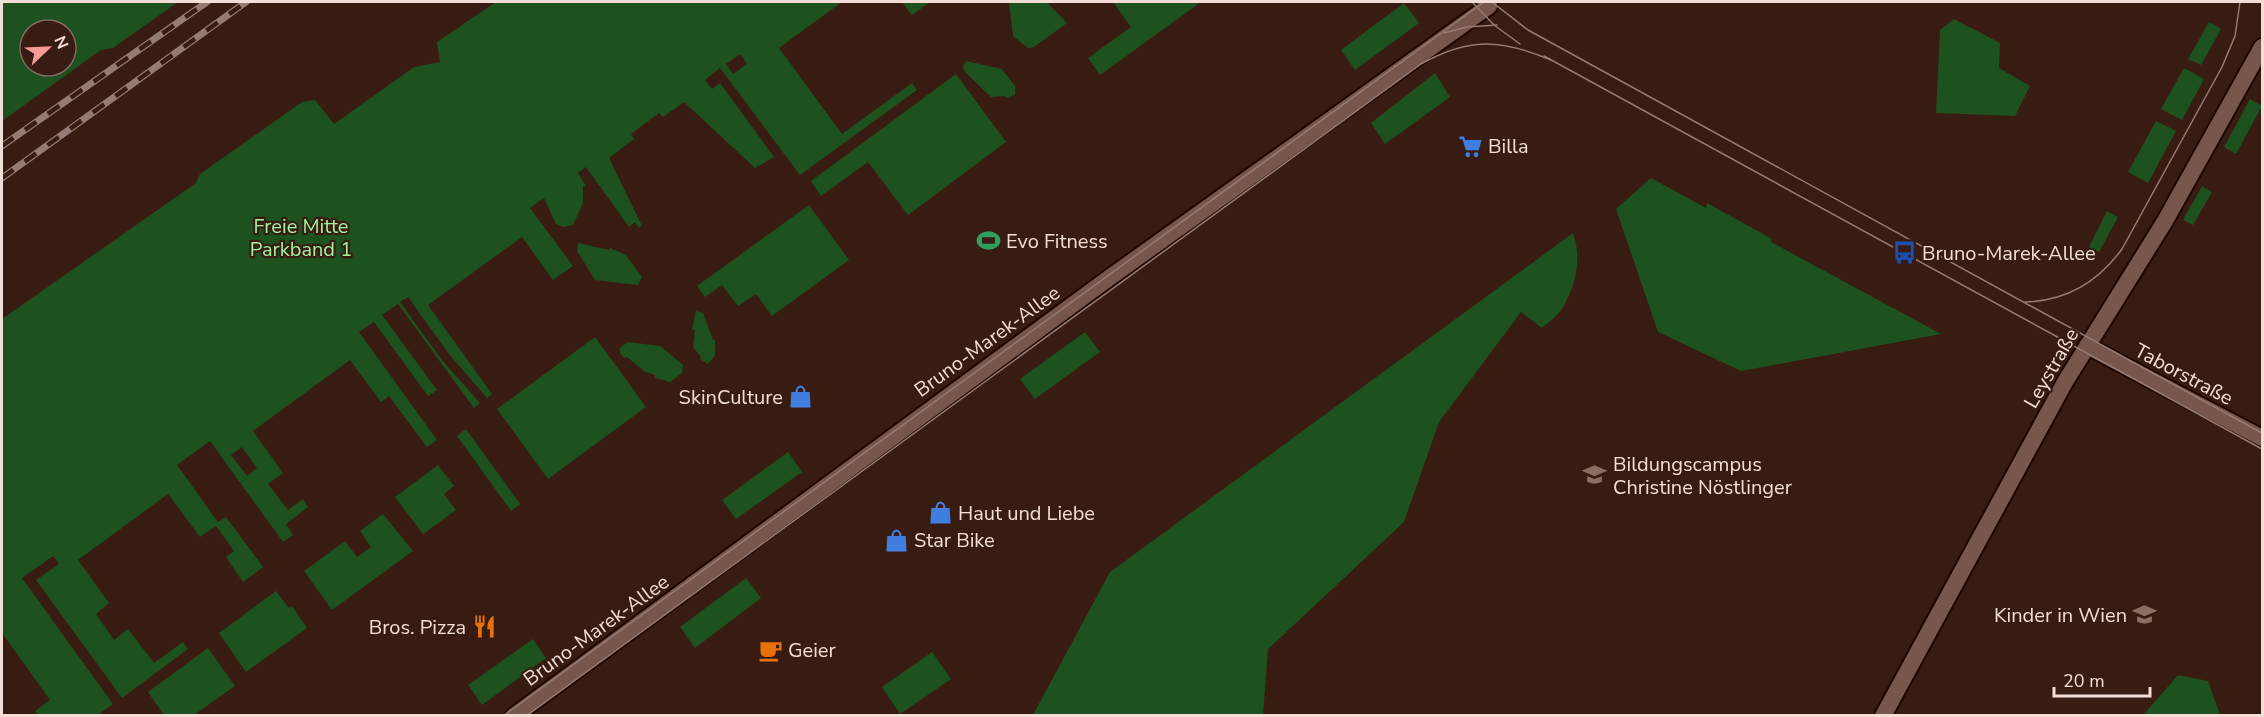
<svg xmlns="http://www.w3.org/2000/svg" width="2264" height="717" viewBox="0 0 2264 717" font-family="'Nunito Sans',sans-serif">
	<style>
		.green { fill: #1d511f; fill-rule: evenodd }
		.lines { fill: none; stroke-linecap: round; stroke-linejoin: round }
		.minor-casing { stroke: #1e0601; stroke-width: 20 }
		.minor { stroke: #77564b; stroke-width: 16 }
		.tram { stroke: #947c74; stroke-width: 1.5 }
		.rail-casing { stroke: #947c74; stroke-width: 7 }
		.rail { stroke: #381c12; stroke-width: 4.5; stroke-dasharray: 14; stroke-linecap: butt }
		.labels { text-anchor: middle; stroke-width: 4.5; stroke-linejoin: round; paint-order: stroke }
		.poi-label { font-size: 20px; fill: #f2ded7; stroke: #381c12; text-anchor: start }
		.park-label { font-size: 20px; fill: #a0f29f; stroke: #381c12 }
		.street-label { font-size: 20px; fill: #f2ded7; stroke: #381c12 }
	</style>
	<rect width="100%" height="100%" fill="#381c12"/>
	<g class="green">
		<path d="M 2,2 L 178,2 L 113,48 L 101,50 L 2,121 ZM 30,30 L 66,30 L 66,66 L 30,66 Z"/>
		<path d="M 496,2 L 842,2 L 779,48 L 842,134 L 912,83 L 917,90 L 800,175 L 720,68 L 705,80 L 712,89 L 720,83 L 774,157 L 755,168 L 684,102 L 663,117 L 659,113 L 631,134 L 634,139 L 609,158 L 642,226 L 639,228 L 635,222 L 629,227 L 586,167 L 578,173 L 586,186 L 583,186 L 583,203 L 573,225 L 563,227 L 556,224 L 544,198 L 530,208 L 573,266 L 553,280 L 522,237 L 428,305 L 492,394 L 487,398 L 449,354 L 408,297 L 400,302 L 442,360 L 480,403 L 474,408 L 398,304 L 382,315 L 437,390 L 428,396 L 374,322 L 359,332 L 437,440 L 427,447 L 389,396 L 381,402 L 350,360 L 253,431 L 283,473 L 268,484 L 288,510 L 303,499 L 308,507 L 286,524 L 293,535 L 283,542 L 210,441 L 177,465 L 218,522 L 226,517 L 263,567 L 243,582 L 226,557 L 234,551 L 216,526 L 200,537 L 168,494 L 78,560 L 109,603 L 96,614 L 114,640 L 128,629 L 154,663 L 183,642 L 188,649 L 122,698 L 36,580 L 59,564 L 53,556 L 22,578 L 113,704 L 98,715 L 38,715 L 35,711 L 50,700 L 2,633 L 2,319 L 196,183 L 200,174 L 302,102 L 315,100 L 334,124 L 414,67 L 440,62 L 437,42 ZM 740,54 L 747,64 L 733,74 L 726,64 ZM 242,447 L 257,468 L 247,476 L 231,455 Z"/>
		<path d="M 902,2 L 930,2 L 912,15 Z"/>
		<path d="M 1009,2 L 1047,2 L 1067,23 L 1034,47 L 1028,48 L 1013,36 Z"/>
		<path d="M 1113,2 L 1201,2 L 1100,75 L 1088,58 L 1131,27 Z"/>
		<path d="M 1404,3 L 1419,23 L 1355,70 L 1341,50 Z"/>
		<path d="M 1954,19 L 2000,43 L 1999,68 L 2030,86 L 2015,116 L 1936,113 L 1940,30 Z"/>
		<path d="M 2209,22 L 2221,29 L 2201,65 L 2188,59 Z"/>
		<path d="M 966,61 L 1002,69 L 1015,86 L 1015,95 L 1005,98 L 1005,96 L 991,97 L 964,71 L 963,66 Z"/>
		<path d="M 2184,68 L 2204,79 L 2182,120 L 2161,109 Z"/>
		<path d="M 1435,73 L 1450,97 L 1385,144 L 1371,123 Z"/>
		<path d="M 956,74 L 1006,142 L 908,215 L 868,162 L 821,196 L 811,181 Z"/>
		<path d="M 2250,99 L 2262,106 L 2236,154 L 2224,147 Z"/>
		<path d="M 2156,121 L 2176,131 L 2148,183 L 2128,172 Z"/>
		<path d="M 1651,178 L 1706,208 L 1707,203 L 1772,239 L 1771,242 L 1941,334 L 1741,371 L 1658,332 L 1616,209 Z"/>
		<path d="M 2202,186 L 2212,192 L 2193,225 L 2183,220 Z"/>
		<path d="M 809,205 L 849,260 L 772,316 L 756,294 L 738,306 L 722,285 L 705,297 L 697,286 Z"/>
		<path d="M 2107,211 L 2118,217 L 2099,252 L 2089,247 Z"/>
		<path d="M 1573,233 C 1582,258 1576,285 1563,307 C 1559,315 1549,322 1542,328 L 1521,312 L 1439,422 L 1404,522 L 1268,649 L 1263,715 L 1033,715 L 1110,572 Z"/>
		<path d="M 578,243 L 609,250 L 610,248 L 626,255 L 642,277 L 638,285 L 595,280 L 577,251 Z"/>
		<path d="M 696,311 L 703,313 L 713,340 L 715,340 L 715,355 L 708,364 L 700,359 L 701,357 L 693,347 L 695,330 L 692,329 Z"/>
		<path d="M 1085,332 L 1100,352 L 1035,399 L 1020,379 Z"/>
		<path d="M 595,337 L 646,407 L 548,479 L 497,409 Z"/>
		<path d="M 628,342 L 660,346 L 683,365 L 682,373 L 670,382 L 655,378 L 655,375 L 644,371 L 627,357 L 624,358 L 620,353 L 620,348 Z"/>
		<path d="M 466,429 L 520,504 L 511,511 L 457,436 Z"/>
		<path d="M 788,452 L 802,472 L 736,519 L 722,500 Z"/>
		<path d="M 438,465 L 454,486 L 444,494 L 456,510 L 423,534 L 395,497 Z"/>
		<path d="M 383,514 L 413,551 L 332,610 L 304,571 L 345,541 L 357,557 L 371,547 L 360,531 Z"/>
		<path d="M 746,578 L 761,598 L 695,648 L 680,627 Z"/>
		<path d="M 276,591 L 289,608 L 292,606 L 307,628 L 246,672 L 219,633 Z"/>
		<path d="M 533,639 L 546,658 L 482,705 L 468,685 Z"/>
		<path d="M 208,648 L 235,686 L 194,715 L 164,715 L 148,692 Z"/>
		<path d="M 932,652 L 951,679 L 900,714 L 882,687 Z"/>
		<path d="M 2178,675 L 2208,681 L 2220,715 L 2151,716 L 2145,713 Z"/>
	</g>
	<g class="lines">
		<defs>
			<g id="minor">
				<path d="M 2087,346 L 2262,438"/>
				<path d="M 514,716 L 1109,278 L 1489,6 L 1485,2"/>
				<path d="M 1883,716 L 2065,382 L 2165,221 L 2262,47"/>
			</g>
		</defs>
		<use href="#minor" class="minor-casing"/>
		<use href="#minor" class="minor"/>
		<g class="tram">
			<path d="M 1472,2 L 1494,25 L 1520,44"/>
			<path d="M 1492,2 L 1528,30 L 2262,433"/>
			<path d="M 1444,33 L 1467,27 L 1497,25"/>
			<path d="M 1544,56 L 2262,449"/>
			<path d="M 2025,302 C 2065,301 2098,282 2122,249 L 2222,67 L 2235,36 L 2240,2"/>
			<path d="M 503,716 L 1484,2"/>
			<path d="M 526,716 L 1421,64 C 1469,37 1501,39 1551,60"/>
		</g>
		<defs>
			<g id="rail">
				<path d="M 2,146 L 207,2"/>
				<path d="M 2,178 L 246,2"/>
			</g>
		</defs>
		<use href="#rail" class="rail-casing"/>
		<use href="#rail" class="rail"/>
	</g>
	<defs>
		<symbol id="supermarket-bare" viewBox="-9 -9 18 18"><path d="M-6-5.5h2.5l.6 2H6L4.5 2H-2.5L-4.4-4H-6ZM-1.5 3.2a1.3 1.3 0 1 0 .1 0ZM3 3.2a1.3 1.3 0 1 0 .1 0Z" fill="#3f7fe0" stroke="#381c12" stroke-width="2.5" paint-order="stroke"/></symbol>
		<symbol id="stadium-bare" viewBox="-9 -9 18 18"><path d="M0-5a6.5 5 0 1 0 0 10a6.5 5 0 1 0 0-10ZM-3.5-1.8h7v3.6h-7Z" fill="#2e9e5b" stroke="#381c12" stroke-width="2.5" paint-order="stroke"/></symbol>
		<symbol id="bus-bare" viewBox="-9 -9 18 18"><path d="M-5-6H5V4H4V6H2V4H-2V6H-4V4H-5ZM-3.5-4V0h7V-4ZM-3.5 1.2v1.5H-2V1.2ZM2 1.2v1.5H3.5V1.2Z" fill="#1a4fb4" stroke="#381c12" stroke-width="2.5" paint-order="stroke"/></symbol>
		<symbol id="shop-bare" viewBox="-9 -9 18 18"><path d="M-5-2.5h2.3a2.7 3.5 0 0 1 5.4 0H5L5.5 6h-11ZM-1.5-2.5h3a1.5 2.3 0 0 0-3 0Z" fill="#3f7fe0" stroke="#381c12" stroke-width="2.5" paint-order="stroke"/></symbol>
		<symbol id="school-bare" viewBox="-9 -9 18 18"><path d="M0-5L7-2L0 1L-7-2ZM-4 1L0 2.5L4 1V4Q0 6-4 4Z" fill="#8d6e63" stroke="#381c12" stroke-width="2.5" paint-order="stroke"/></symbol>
		<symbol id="restaurant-bare" viewBox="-9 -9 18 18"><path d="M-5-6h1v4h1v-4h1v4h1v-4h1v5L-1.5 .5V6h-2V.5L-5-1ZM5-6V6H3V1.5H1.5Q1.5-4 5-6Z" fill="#e8710a" stroke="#381c12" stroke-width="2.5" paint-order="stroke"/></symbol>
		<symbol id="cafe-bare" viewBox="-9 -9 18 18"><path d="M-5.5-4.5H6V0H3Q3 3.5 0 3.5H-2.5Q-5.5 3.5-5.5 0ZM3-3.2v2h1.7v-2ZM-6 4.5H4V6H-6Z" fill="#e8710a" stroke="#381c12" stroke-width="2.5" paint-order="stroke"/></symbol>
	</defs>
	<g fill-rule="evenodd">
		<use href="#supermarket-bare" x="1454" y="130" width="33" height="33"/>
		<use href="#stadium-bare" x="972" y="224" width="33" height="33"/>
		<use href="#bus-bare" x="1888" y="236" width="33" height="33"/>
		<use href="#shop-bare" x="784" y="380" width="33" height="33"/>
		<use href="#school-bare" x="1578" y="458" width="33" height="33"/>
		<use href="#shop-bare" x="924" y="496" width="33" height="33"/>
		<use href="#shop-bare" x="880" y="524" width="33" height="33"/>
		<use href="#school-bare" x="2128" y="598" width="33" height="33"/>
		<use href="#restaurant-bare" x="468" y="610" width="33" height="33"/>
		<use href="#cafe-bare" x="754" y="634" width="33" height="33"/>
	</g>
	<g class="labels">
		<g class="poi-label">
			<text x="1488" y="153">Billa</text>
			<text x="1006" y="248">Evo Fitness</text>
			<text x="1922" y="260">Bruno-Marek-Allee</text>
			<text x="783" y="404" text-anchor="end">SkinCulture</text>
			<text x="1613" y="471">Bildungscampus<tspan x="1613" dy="23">Christine Nöstlinger</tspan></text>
			<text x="958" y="520">Haut und Liebe</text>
			<text x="914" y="547">Star Bike</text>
			<text x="2127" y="622" text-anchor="end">Kinder in Wien</text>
			<text x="466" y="634" text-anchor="end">Bros. Pizza</text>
			<text x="788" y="657">Geier</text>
		</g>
		<g class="park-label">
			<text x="301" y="233">Freie Mitte<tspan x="301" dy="23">Parkband 1</tspan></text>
		</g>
		<g class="street-label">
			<text transform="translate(987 341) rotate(-36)" y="7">Bruno-Marek-Allee</text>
			<text transform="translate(2051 368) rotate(-60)" y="7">Leystraße</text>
			<text transform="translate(2184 374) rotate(28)" y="7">Taborstraße</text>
			<text transform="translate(596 630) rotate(-36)" y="7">Bruno-Marek-Allee</text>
		</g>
	</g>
	<rect width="2264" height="717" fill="none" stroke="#f2ded7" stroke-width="6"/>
	<g transform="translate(48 48) rotate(67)"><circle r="28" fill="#381c12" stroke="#826a61" stroke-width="1.5"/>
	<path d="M0-4.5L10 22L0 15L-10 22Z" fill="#f59b98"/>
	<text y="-9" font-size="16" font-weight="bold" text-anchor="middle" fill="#f2ded7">N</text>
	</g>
	<path d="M2054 687v9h96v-9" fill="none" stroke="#f2ded7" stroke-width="3"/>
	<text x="2063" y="687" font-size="18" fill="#f2ded7" stroke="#381c12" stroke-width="4.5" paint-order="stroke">20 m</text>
</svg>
